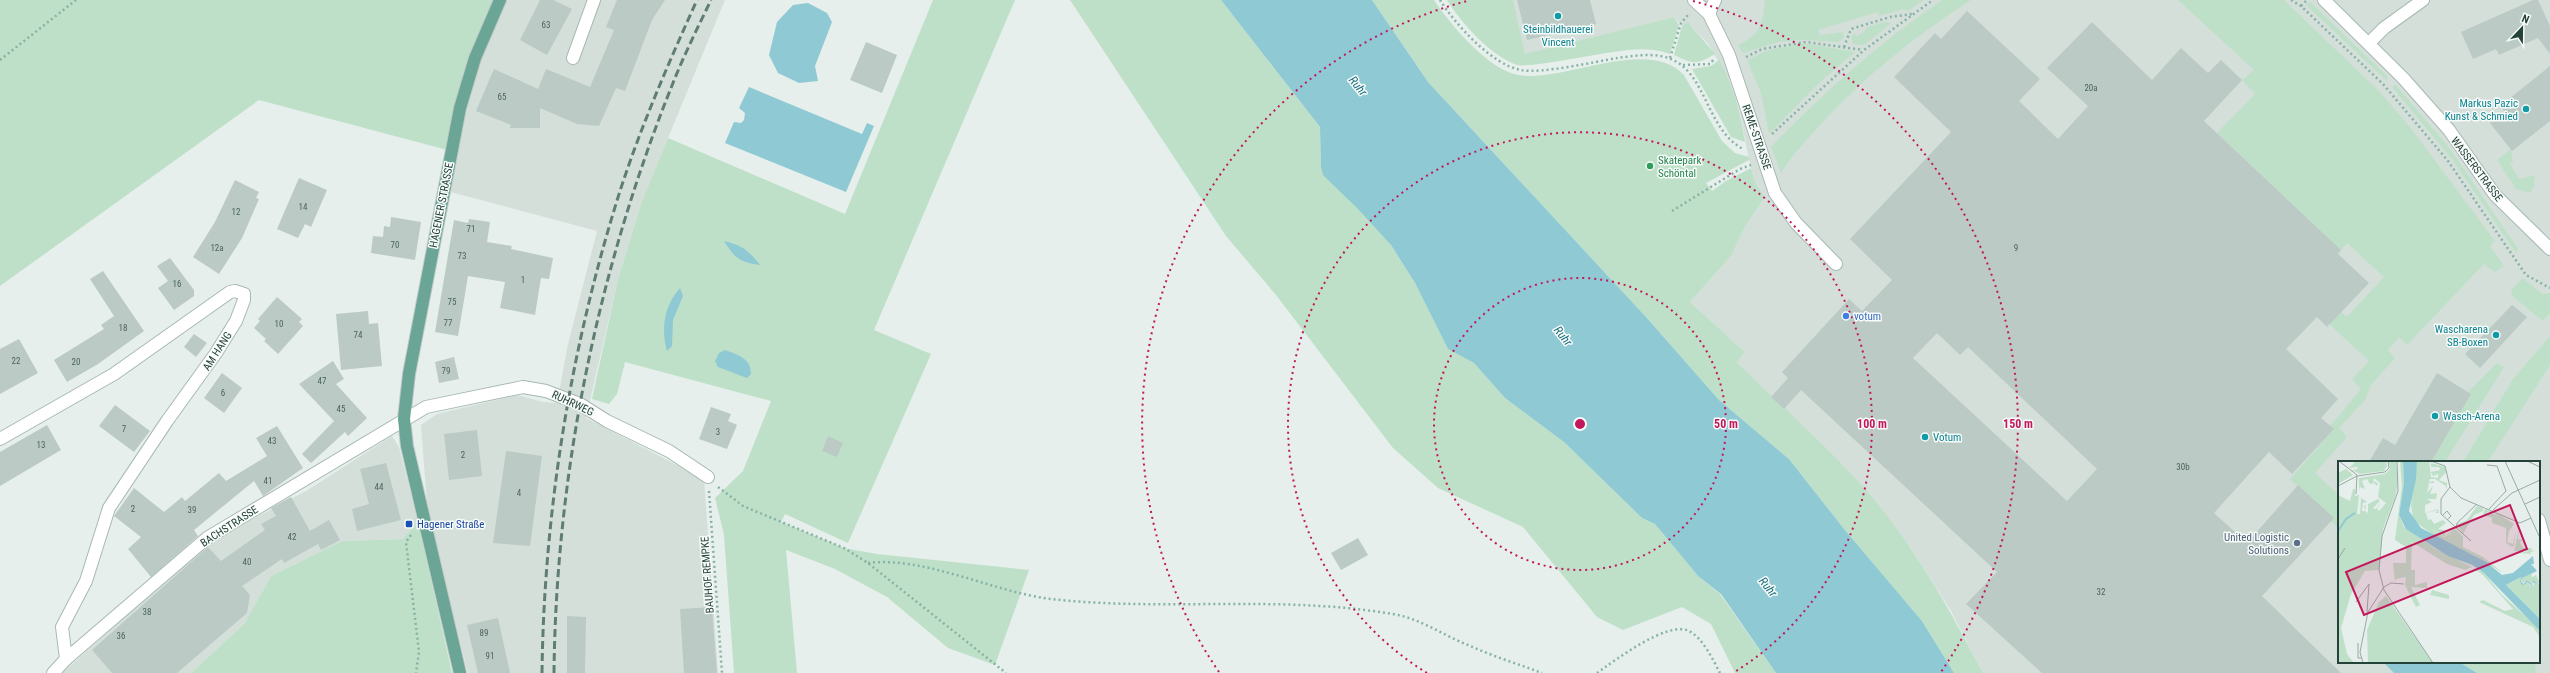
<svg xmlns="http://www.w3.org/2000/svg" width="2550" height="673" viewBox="0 0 2550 673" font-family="'Roboto Condensed',sans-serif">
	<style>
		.built { fill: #d4dfda }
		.green { fill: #bfe0c8 }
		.water { fill: #8ec9d4 }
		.building { fill: #bbcac4; fill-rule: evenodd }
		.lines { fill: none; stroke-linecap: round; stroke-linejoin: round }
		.minor-casing { stroke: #a8b8b2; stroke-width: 14 }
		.major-casing { stroke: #c2cac8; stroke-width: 14 }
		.path { stroke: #86b3a5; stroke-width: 2.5; stroke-dasharray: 2 3; stroke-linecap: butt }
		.minor { stroke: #fff; stroke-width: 12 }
		.major { stroke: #6aa596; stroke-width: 12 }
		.rail { stroke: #5f7d75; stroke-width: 3; stroke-dasharray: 8 4; stroke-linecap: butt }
		.ring { fill: none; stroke: #c2185b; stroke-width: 2; stroke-dasharray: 2 4 }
		.culture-dot { fill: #0f9aa8; stroke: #f7fbf9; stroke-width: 1.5 }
		.leisure-dot { fill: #2e9e5b; stroke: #f7fbf9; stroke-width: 1.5 }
		.shop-dot { fill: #3f7fe0; stroke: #f7fbf9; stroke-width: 1.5 }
		.transit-dot { fill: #1a4fb4; stroke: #f7fbf9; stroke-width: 1.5 }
		.service-dot { fill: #5c6f8a; stroke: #f7fbf9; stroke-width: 1.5 }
		.labels { text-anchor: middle; stroke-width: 3; stroke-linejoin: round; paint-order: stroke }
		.number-label { font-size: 9px; fill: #4a645c }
		.culture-label { font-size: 11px; fill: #0d838f; stroke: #f7fbf9; text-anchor: end }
		.street-label { font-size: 11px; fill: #24423a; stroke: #f7fbf9 }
		.leisure-label { font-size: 11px; fill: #27864d; stroke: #f7fbf9; text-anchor: start }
		.shop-label { font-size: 11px; fill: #366cbe; stroke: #f7fbf9; text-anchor: start }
		.transit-label { font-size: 11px; fill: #164399; stroke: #f7fbf9; text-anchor: start }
		.service-label { font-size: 11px; fill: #4e5e75; stroke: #f7fbf9; text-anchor: end }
		.water-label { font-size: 12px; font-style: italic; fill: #1c6f80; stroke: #f7fbf9 }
		.inset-river { fill: none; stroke: #8ec9d4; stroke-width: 2 }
		.inset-road { fill: none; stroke: #98aaa4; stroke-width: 1 }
		.view { fill: #c2185b; fill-opacity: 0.15; stroke: #c2185b; stroke-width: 2 }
		.inset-edge { fill: none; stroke: #24423a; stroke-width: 2 }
		.centre { fill: #c2185b; stroke: #f7fbf9; stroke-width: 2 }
		.ring-label { font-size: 12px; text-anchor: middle; font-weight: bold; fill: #c2185b; stroke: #f7fbf9; stroke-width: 3; stroke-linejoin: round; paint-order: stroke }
	</style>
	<rect width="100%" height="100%" fill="#e6efeb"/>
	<g class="built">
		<path d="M 501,0 L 725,0 L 642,201 L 618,279 L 586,418 L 704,479 L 718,673 L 468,673 L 428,517 L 421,425 L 437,414 L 517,395 L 543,402 L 557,403 L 568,344 L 597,231 L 443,190 L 460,108 Z"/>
		<path d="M 1482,0 L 2550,0 L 2550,673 L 2534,673 L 2518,662 L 2539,662 L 2539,462 L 2339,462 L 2339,662 L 2383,662 L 2394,673 L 1983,673 L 1951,611 L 1911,548 L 1856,479 L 1737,362 L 1745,352 L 1690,302 L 1731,256 L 1746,225 L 1765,197 L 1756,184 L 1749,160 L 1738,102 L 1731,83 L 1709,45 L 1688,22 L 1682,26 L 1674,17 L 1525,55 Z"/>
		<path d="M 392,436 L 399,447 L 418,522 L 404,539 L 342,541 L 271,576 L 245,623 L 191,673 L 62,673 L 211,541 L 306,491 Z"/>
	</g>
	<g class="green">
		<path d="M 0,0 L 500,0 L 451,151 L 259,100 L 0,286 Z"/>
		<path d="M 933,0 L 1015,0 L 874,330 L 931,354 L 848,543 L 785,514 L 781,522 L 844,548 L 877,554 L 1029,570 L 995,665 L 948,648 L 887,597 L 835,569 L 786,550 L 797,673 L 734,673 L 724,535 L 715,498 L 743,471 L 771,401 L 625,362 L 617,394 L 609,404 L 592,399 L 618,279 L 642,201 L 668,138 L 845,214 Z"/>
		<path d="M 1070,0 L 1221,0 L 1320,127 L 1321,167 L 1391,245 L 1415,283 L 1448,349 L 1474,363 L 1505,398 L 1564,442 L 1642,518 L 1655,524 L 1698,576 L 1720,594 L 1776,673 L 1735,673 L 1711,624 L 1682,607 L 1623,630 L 1597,617 L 1523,527 L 1438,488 L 1393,448 L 1276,295 L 1226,236 Z"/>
		<path d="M 1372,0 L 1434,0 C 1450,24 1489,71 1519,75 C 1564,83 1647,36 1684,75 L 1722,141 L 1735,153 L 1749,157 L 1749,160 L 1706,183 L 1712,191 L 1726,181 L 1751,168 L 1756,184 L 1765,197 L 1746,225 L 1731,256 L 1690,302 L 1745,352 L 1737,362 C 1776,401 1818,438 1856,479 C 1909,536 1947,604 1983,673 L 1954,673 L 1922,621 L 1844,529 L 1789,459 L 1719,400 L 1646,317 L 1428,82 Z"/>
		<path d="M 1447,0 L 1513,0 L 1525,54 L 1674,17 L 1679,25 L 1670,54 C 1651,47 1633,49 1613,52 C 1597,54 1528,68 1517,65 C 1491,56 1461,23 1447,0 Z"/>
		<path d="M 1765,0 L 1924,0 L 1908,11 L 1903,9 L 1879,16 L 1878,12 L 1818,30 L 1820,35 L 1843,32 L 1844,38 L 1838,42 L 1804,40 L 1778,42 L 1743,53 L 1738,45 C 1761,35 1763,23 1765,0 Z"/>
		<path d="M 1942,0 L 1971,0 C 1915,36 1864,77 1819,126 C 1806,141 1791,156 1781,173 L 1771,147 C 1824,92 1879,43 1942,0 Z"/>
		<path d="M 2178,0 L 2284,0 L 2378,90 L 2410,127 L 2495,241 L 2490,246 L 2504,266 L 2495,272 L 2484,264 L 2407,345 L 2399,337 L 2388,350 L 2395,358 L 2371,385 L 2365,400 L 2339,428 L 2347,437 L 2315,473 L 2339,495 L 2339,529 L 2290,479 L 2333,430 L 2330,426 L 2361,389 L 2352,379 L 2369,361 L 2329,324 L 2341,312 L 2347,317 L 2384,277 L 2347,243 L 2341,250 L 2217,133 L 2255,94 L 2242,80 L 2254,70 Z"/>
		<path d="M 2310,2 L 2388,77 L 2386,80 L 2306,5 Z"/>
		<path d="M 1688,22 L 1715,54 C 1697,65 1692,64 1674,55 L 1682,26 Z"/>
		<path d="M 1885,22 L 1891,23 L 1864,45 L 1853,44 L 1851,38 L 1854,33 L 1856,36 L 1863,33 L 1867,27 Z"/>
		<path d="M 1798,44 L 1809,44 L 1855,52 L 1818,84 L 1769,134 L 1761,93 L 1747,60 L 1769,50 Z"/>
		<path d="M 1719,60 C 1735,89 1740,110 1745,142 L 1731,137 L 1692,69 L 1711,66 Z"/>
		<path d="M 2395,84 L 2451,150 L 2518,249 L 2516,253 L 2452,159 L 2392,87 Z"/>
		<path d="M 2511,149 L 2513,162 L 2510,164 L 2519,179 L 2535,175 L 2534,186 L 2530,193 L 2516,189 L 2497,160 Z"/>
		<path d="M 2523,278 L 2542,294 L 2550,293 L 2550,313 L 2543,321 L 2511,295 L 2512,289 Z"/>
		<path d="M 2550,336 L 2550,365 L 2493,454 L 2487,462 L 2463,462 L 2513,379 Z"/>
		<path d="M 2497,363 L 2504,367 L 2445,462 L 2431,462 L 2470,394 L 2468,392 Z"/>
		<path d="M 418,522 L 452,673 L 191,673 L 245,623 L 271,576 L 342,541 L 403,539 Z"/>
		<path d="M 2459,662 L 2535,662 L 2536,673 L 2477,673 Z"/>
	</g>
	<g class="water">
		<path d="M 1221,0 L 1372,0 L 1428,82 L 1646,317 L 1719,400 L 1789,459 L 1844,529 L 1922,621 L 1954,673 L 1776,673 L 1721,594 L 1698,576 L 1655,524 L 1642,518 L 1564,442 L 1505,398 L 1474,363 L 1448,349 L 1415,283 L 1391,245 L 1358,209 L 1323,175 L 1321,167 L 1320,127 Z"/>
		<path d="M 808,3 L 827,13 L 832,22 L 815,66 L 818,81 L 799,83 L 778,73 L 769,55 L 777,22 L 793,5 Z"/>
		<path d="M 749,87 L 862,134 L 867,123 L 874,126 L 846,192 L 725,143 L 734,122 L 741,123 L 744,120 L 745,113 L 739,108 Z"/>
		<path d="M 724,241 C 742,245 749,251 760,265 C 740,262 735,259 724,241 Z"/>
		<path d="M 680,288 L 683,296 L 673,320 L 672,346 L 667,351 C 661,328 664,306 680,288 Z"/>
		<path d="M 725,350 C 738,355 751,358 751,374 L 747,378 L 718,367 L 715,361 L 719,353 Z"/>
		<path d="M 2383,662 L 2459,662 L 2477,673 L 2394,673 Z"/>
	</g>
	<g class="building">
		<path d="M 540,0 L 553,0 L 572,9 L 547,55 L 520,40 Z"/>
		<path d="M 617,0 L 665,0 L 652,20 L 625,91 L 616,88 L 599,126 L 577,124 L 540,108 L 540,128 L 510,128 L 511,125 L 476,111 L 494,69 L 538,89 L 546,69 L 590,87 L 614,30 L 606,27 Z"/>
		<path d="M 1517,0 L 1590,0 L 1596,24 L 1527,40 Z"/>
		<path d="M 2533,0 L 2538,0 L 2550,26 L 2550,54 L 2538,38 L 2499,55 L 2496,49 L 2473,59 L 2461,32 Z"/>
		<path d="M 1967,11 L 2040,79 L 2019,101 L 2058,139 L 2088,106 L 2047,68 L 2092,22 L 2152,80 L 2181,48 L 2208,73 L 2221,60 L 2242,80 L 2204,121 L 2341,250 L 2338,254 L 2369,283 L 2327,327 L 2317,317 L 2286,349 L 2338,399 L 2321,418 L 2334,429 L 2292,474 L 2269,452 L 2214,513 L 2247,543 L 2298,485 L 2334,518 L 2262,596 L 2341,673 L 2042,673 L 1966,604 L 1997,572 L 1801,390 L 1784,409 L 1771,397 L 1788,378 L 1782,372 L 1849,299 L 1862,311 L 1892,280 L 1850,239 L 1951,132 L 1894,77 L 1935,33 L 1941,39 ZM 1937,333 L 1960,355 L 1968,347 L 2097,469 L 2067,501 L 1913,358 Z"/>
		<path d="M 866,42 L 897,55 L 882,93 L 850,80 Z"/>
		<path d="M 2550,66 L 2550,121 L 2512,151 L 2490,123 L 2505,112 L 2500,106 Z"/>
		<path d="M 299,178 L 327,190 L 311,227 L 305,224 L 298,238 L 277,229 Z"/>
		<path d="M 235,180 L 259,192 L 256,198 L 259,199 L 242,238 L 219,274 L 193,257 L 215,222 Z"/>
		<path d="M 391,217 L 421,222 L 415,260 L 371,253 L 373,236 L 383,237 L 384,226 L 390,227 Z"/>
		<path d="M 469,219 L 490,222 L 487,242 L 512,246 L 511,249 L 553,258 L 549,279 L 541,278 L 535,315 L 500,308 L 505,282 L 468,276 L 458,336 L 435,332 L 454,220 L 468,223 Z"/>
		<path d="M 170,258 L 194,290 L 194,296 L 174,310 L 158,288 L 168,281 L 157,266 Z"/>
		<path d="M 103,271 L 144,331 L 98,364 L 67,382 L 54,360 L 104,329 L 101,325 L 114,316 L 90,279 Z"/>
		<path d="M 277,297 L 302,319 L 299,322 L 303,326 L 278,354 L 264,341 L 266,339 L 254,328 L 260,321 L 258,319 Z"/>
		<path d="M 2512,305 L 2527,317 L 2480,368 L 2465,354 Z"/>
		<path d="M 368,311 L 369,324 L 378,323 L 382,366 L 341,370 L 336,314 Z"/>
		<path d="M 194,334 L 207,343 L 196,357 L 184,347 Z"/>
		<path d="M 19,339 L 38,373 L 0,394 L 0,349 Z"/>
		<path d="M 454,357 L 459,379 L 439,383 L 435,362 Z"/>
		<path d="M 333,361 L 344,379 L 336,384 L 367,418 L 348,436 L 345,432 L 311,463 L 302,454 L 334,421 L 299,384 Z"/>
		<path d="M 222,373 L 242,388 L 224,413 L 204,398 Z"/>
		<path d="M 2437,373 L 2471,394 L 2431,462 L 2369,462 L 2383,438 L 2395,445 Z"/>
		<path d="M 115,405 L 150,431 L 134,452 L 99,426 Z"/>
		<path d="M 711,407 L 731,414 L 728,421 L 737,425 L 727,449 L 699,439 Z"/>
		<path d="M 47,425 L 61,450 L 0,486 L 0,452 Z"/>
		<path d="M 277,426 L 303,468 L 263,496 L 254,481 L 194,530 L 198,536 L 151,577 L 128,549 L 141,537 L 114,516 L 134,488 L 164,512 L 182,497 L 185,501 L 219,473 L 226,481 L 267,456 L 256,438 Z"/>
		<path d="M 477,430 L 482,476 L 449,480 L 444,434 Z"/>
		<path d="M 828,436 L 843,443 L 837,457 L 822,451 Z"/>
		<path d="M 506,451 L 542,456 L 530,546 L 493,543 Z"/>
		<path d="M 386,463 L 401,520 L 357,531 L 352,509 L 369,504 L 360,469 Z"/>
		<path d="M 291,497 L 310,531 L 329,520 L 340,540 L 321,550 L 318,544 L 284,563 L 282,559 L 242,586 L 250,595 L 247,613 L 177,673 L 112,673 L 92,650 L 208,547 L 221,561 L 265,530 L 261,524 L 276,516 L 271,508 Z"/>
		<path d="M 1358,538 L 1368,555 L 1341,570 L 1331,553 Z"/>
		<path d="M 712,607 L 717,673 L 684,673 L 680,609 Z"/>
		<path d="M 567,616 L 586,617 L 585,673 L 567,673 Z"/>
		<path d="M 498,618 L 510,673 L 478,673 L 467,625 Z"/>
	</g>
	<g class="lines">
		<defs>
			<g id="minor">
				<path d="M 1694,0 L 1709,14 L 1729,55 L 1775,193 L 1796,223 L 1836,264"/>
				<path d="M 2324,0 L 2403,78 L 2449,130 L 2495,195 L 2550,249"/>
				<path d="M 1709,14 L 1715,0"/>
				<path d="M 2369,43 L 2384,28 L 2423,0"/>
				<path d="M 573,58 L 594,0"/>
				<path d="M 0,439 L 114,374 L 230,292 L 235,291 L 244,294 L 244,300 L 236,321 L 216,353 L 167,421 L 109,508 L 86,581 L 62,627 L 66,659"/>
				<path d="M 2539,520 L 2550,560"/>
				<path d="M 53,673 L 66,659 L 207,538 L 426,407 L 523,387 L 546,391 L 580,404 L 607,421 L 669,451 L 708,477"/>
			</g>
			<path id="major" d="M 460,673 L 407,446 L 404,419 L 409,374 L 460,108 L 475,58 L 500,0"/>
		</defs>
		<use href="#minor" class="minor-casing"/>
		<use href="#major" class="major-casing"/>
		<g class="path">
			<path d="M 1440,0 C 1455,24 1492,65 1521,70 C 1541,74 1594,62 1617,58 C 1634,56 1654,52 1671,59 C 1707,74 1706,129 1743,149"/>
			<path d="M 2291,0 L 2301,6 L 2383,84 L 2448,161 L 2526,275 L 2550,288"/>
			<path d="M 2301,6 L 2307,0"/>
			<path d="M 1844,47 L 1851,29 L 1890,17 L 1912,14"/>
			<path d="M 1746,57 L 1762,49 L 1806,42 L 1863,50"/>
			<path d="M 1670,58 L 1681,23 L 1688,15"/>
			<path d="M 0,60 L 76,0"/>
			<path d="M 1683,65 L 1710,64 L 1714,59"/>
			<path d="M 1772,134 L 1864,50 L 1933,0"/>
			<path d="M 1672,211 L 1740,169 L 1751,165"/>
			<path d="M 718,487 L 743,506 L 844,548 L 868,563 L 1006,673"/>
			<path d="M 709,491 L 722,673"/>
			<path d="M 411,535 L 406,542 L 419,652 L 416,673"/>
			<path d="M 868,563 C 925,556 993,592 1051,599 C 1166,612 1283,594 1398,615 C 1422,620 1445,636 1468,645 C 1492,656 1518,664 1542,673"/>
			<path d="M 1597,673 C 1614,661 1668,620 1689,631 C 1703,638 1713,660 1720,673"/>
		</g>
		<use href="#minor" class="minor"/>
		<use href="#major" class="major"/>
		<g class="rail">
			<path d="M 542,673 C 544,510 571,346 620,191 C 641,126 669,62 697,0"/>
			<path d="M 554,673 C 556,472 598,269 673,83 C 684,55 698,27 711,0"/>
		</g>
	</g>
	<g class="ring">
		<circle cx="1580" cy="424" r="146"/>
		<path d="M1427 673A292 292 0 1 1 1733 673"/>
		<path d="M1219 672A438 438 0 0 1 1467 1M1693 1A438 438 0 0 1 1941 672"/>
	</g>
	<g class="culture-dot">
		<circle cx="1558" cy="16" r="4"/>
		<circle cx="2526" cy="109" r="4"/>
		<circle cx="2496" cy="335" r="4"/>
		<circle cx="2435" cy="416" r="4"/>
		<circle cx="1925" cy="437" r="4"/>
	</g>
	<circle class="leisure-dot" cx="1650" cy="166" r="4"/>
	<circle class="shop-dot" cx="1846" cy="316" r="4"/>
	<rect class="transit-dot" x="405" y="520" width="8" height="8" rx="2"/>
	<circle class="service-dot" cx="2297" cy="543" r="4"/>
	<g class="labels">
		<g class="number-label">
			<text x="546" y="28">63</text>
			<text x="2091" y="91">20a</text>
			<text x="502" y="100">65</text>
			<text x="303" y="210">14</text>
			<text x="236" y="215">12</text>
			<text x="471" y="232">71</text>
			<text x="395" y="248">70</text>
			<text x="217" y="251">12a</text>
			<text x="2016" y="251">9</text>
			<text x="462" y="259">73</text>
			<text x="523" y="283">1</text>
			<text x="177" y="287">16</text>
			<text x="452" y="305">75</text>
			<text x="448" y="326">77</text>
			<text x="279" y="327">10</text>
			<text x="123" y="331">18</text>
			<text x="358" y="338">74</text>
			<text x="16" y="364">22</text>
			<text x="76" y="365">20</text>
			<text x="446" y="374">79</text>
			<text x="322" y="384">47</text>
			<text x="223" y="396">6</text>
			<text x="341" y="412">45</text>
			<text x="124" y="432">7</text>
			<text x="718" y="435">3</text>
			<text x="272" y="444">43</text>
			<text x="41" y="448">13</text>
			<text x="463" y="458">2</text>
			<text x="2183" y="470">30b</text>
			<text x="268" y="484">41</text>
			<text x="379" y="490">44</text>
			<text x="519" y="496">4</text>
			<text x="133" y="512">2</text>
			<text x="192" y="513">39</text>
			<text x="292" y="540">42</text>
			<text x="247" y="565">40</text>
			<text x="2101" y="595">32</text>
			<text x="147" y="615">38</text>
			<text x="484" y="636">89</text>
			<text x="121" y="639">36</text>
			<text x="490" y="659">91</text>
		</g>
		<g class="culture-label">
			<text x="1558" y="33" text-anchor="middle">Steinbildhauerei<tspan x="1558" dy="13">Vincent</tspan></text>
			<text x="2518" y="107">Markus Pazic<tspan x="2518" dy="13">Kunst &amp; Schmied</tspan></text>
			<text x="2488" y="333">Wascharena<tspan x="2488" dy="13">SB-Boxen</tspan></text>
			<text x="2443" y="420" text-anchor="start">Wasch-Arena</text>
			<text x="1933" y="441" text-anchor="start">Votum</text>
		</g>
		<g class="street-label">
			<text transform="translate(1757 137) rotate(71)" y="4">REME-STRASSE</text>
			<text transform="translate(2477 169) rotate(53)" y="4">WASSERSTRASSE</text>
			<text transform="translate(441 205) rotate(-79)" y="4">HAGENER STRASSE</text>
			<text transform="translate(217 351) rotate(-57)" y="4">AM HANG</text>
			<text transform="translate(573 403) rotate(25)" y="4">RUHRWEG</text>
			<text transform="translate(229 526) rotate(-33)" y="4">BACHSTRASSE</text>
			<text transform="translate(707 575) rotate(-94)" y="4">BAUHOF REMPKE</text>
		</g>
		<g class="leisure-label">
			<text x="1658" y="164">Skatepark<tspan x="1658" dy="13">Schöntal</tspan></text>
		</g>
		<g class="shop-label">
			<text x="1854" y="320">votum</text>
		</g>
		<g class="transit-label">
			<text x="417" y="528">Hagener Straße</text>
		</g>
		<g class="service-label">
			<text x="2289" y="541">United Logistic<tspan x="2289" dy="13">Solutions</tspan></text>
		</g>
		<g class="water-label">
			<text transform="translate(1358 86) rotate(51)" y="4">Ruhr</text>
			<text transform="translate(1563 336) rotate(51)" y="4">Ruhr</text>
			<text transform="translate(1768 587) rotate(51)" y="4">Ruhr</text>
		</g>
	</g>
	<g transform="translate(2338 461)">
		<rect width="202" height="202" fill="#e6efeb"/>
		<path d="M 18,0 L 48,0 L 49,5 L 46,10 L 22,13 L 14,9 L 20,8 L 19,6 L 11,7 ZM 51,0 L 58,0 L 60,21 L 57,36 L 45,68 L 41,109 L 27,110 L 13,133 L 3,167 L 9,193 L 16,202 L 0,202 L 0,34 L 12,40 L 15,28 L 17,28 L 17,35 L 21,34 L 19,53 L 22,53 L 23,37 L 29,41 L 25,42 L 24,50 L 27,50 L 26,45 L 28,44 L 27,50 L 30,52 L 30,43 L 40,38 L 42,40 L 35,47 L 38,48 L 44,40 L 39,48 L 41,50 L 48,42 L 40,36 L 42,22 L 36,17 L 35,20 L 40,22 L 39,25 L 36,22 L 32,23 L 29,18 L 24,20 L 27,28 L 22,26 L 21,30 L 21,17 L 47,13 L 52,8 ZM 62,0 L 65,0 L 66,22 L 61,54 L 66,66 L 98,88 L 146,112 L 164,134 L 195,162 L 202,170 L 202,176 L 195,166 L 141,141 L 145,139 L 167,150 L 175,148 L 145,114 L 134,106 L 127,109 L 109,103 L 74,81 L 73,109 L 77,109 L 77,124 L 89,121 L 89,127 L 73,126 L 82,144 L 78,146 L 67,124 L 68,116 L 58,118 L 57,121 L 55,102 L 68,102 L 68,86 L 57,79 L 64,25 ZM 79,0 L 88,0 L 88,2 L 89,0 L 91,0 L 93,16 L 100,17 L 100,13 L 95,15 L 93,11 L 102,9 L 101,6 L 93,6 L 93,2 L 107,6 L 108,11 L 101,19 L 109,22 L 109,26 L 108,28 L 108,25 L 97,18 L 92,18 L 91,21 L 96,20 L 96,22 L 91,22 L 89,32 L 95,25 L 92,33 L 99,32 L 98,38 L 89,38 L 94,41 L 87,44 L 87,52 L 100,48 L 101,52 L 97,52 L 100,49 L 88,52 L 90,59 L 93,58 L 96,63 L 105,59 L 108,62 L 100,68 L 106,69 L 107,74 L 117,68 L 124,74 L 117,71 L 106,75 L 93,68 L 106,76 L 117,71 L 125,75 L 125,86 L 145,96 L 165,112 L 135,94 L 102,79 L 75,59 L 73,44 ZM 8,8 L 15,14 L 0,23 L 0,12 ZM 139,45 L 145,47 L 145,50 L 136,54 L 125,73 L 119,63 L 129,59 ZM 147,48 L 153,51 L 147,51 L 162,54 L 176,63 L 171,70 L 169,81 L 175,83 L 178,69 L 176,84 L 174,86 L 168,82 L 168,67 L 154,62 L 154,57 L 145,53 ZM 182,64 L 180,78 L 185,79 L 182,81 L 185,87 L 194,87 L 193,89 L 197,90 L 192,91 L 194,93 L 182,92 L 191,90 L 176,90 ZM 193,111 L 183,117 L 182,121 L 184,124 L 189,121 L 192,125 L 196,124 L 195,121 L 202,124 L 202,158 L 168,124 ZM 193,112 L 194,116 L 198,114 L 202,123 L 195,119 L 194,124 L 189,120 L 184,122 L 184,117 ZM 94,129 L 111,134 L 111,138 L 92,134 ZM 48,135 L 95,202 L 30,202 L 29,169 L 41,141 Z" fill="#bfe0c8"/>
		<path d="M 65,0 L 79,0 L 78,18 L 71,50 L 83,67 L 148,101 L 164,114 L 175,112 L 195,95 L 196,103 L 193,103 L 199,110 L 184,117 L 183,121 L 186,123 L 188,120 L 190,120 L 194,124 L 195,119 L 202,124 L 195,121 L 194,125 L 189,121 L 187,123 L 184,124 L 182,121 L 183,116 L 168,124 L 202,158 L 202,170 L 146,112 L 134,104 L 110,95 L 68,68 L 61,54 L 66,22 Z" fill="#8ec9d4"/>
		<path class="inset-river" d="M 0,70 L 8,58 L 17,52"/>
		<path class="inset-road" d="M 1,0 L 19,14 L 18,33M 59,0 L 60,30 L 44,75 L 41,109 L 46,129 L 95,202M 93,0 L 107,5 L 112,26 L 123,37 L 182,62 L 193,57M 167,0 L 202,77M 189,0 L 202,6M 149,4 L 159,5 L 168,30 L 151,48M 0,25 L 19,15 L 47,11 L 51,7 L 50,0M 112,26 L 103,38 L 103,53 L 133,80M 187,43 L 202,36M 155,49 L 174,32 L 202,19M 105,54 L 109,50 L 113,55 L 109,59M 118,67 L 119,62 L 139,43M 0,98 L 7,87M 18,141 L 31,123 L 29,151M 20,182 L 20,197 L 23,197M 25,202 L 22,191 L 30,151 L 46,126 L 53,122 L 66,123"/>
		<path class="view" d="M 172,44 L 189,88 L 26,154 L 8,111 Z"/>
		<rect width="202" height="202" class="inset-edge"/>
	</g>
	<circle cx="1580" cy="424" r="6" class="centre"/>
	<g class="ring-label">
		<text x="1726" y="428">50 m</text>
		<text x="1872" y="428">100 m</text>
		<text x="2018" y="428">150 m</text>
	</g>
	<g transform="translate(2522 28) rotate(22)" stroke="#f7fbf9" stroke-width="3" paint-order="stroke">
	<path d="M0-3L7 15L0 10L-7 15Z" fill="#24423a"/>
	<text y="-6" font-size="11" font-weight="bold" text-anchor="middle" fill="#24423a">N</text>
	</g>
</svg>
